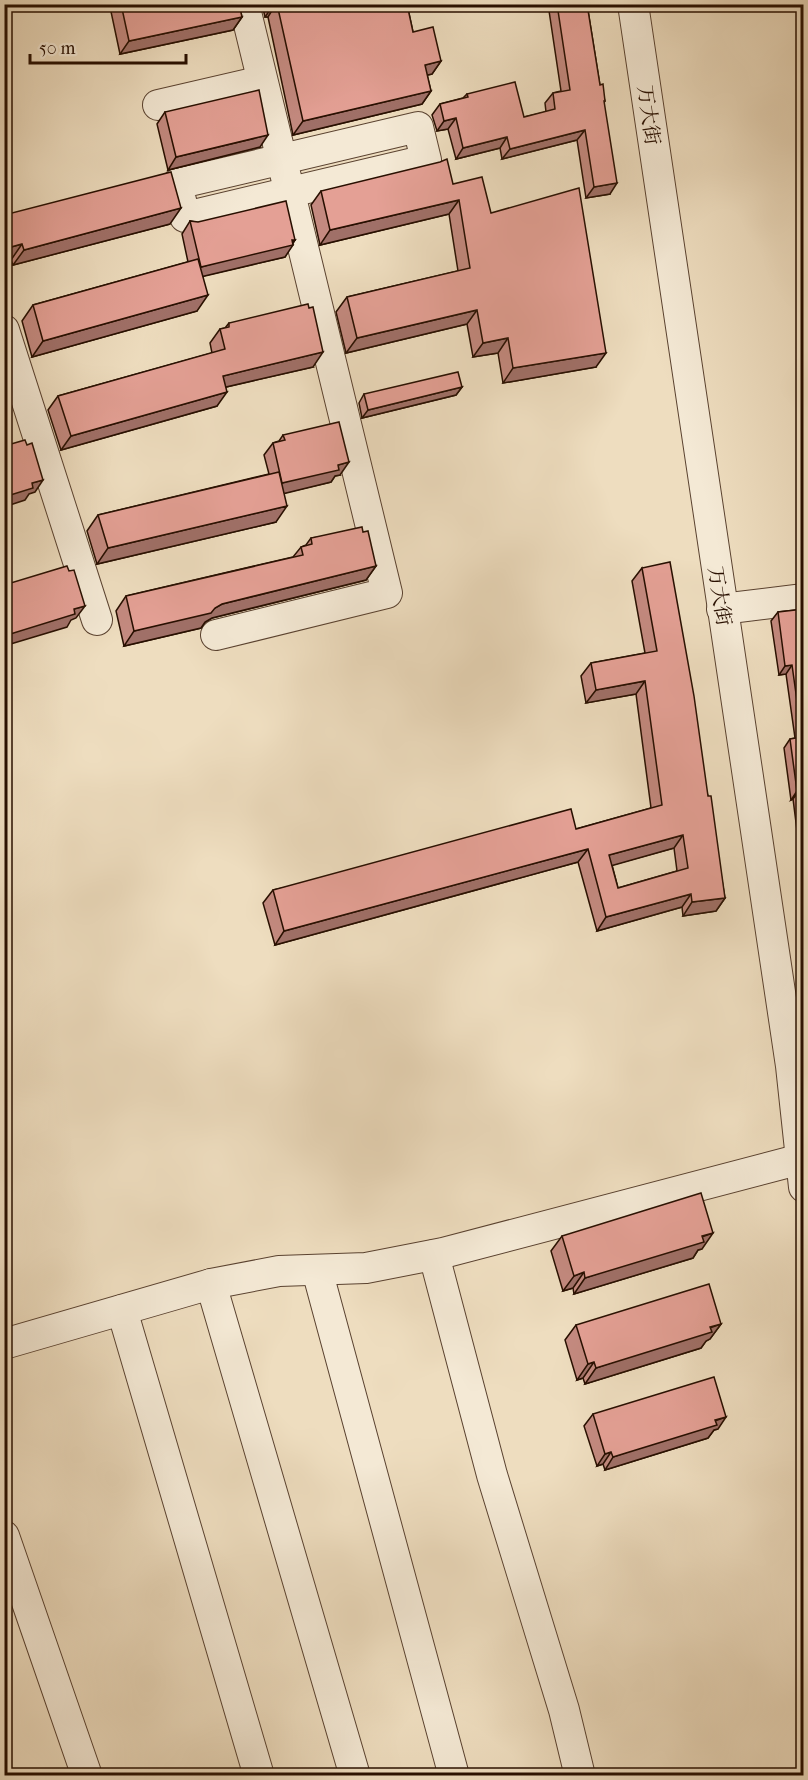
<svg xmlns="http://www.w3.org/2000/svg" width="808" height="1780" viewBox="0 0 808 1780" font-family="'IM FELL French Canon','Noto Serif SC',serif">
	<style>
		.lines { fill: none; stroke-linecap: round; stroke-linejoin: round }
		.minor-casing { stroke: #5a4230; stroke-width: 32 }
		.minor { stroke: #f4e9d5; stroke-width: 30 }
		.wall { fill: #c48a80; stroke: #280f00; stroke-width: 1.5; fill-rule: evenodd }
		.shaded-wall { fill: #a07068; stroke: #280f00; stroke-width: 1.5 }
		.building { fill: #e4a095; stroke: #280f00; stroke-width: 1.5; fill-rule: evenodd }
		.labels { text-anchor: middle; stroke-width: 4.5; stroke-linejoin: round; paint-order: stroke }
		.street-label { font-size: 20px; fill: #280f00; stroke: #f4e9d5 }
	</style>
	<rect width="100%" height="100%" fill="#eeddbf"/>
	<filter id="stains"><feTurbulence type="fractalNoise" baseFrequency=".00333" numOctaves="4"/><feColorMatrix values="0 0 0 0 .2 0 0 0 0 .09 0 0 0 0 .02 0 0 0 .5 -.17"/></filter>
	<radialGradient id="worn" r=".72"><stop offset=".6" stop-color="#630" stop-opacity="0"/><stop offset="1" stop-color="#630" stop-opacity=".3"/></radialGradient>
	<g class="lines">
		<defs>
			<g id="minor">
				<path d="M 633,4 L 791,1066 L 804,1187"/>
				<path d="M 158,105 L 262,81"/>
				<path d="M 418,127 L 426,160 L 185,217 L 177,184 Z"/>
				<path d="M 4,330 L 97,620"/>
				<path d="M 722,609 L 804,599"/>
				<path d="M 216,635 L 387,593 L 244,4"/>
				<path d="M 434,1255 L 492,1475 L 564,1710 L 580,1776"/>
				<path d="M 317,1270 L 454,1776"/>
				<path d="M 211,1284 L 355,1776"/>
				<path d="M 122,1310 L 259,1776"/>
				<path d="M 4,1344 L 211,1284 L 279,1271 L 366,1268 L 443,1253 L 801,1159"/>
				<path d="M 4,1536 L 87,1776"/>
			</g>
		</defs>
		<use href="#minor" class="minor-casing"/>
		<use href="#minor" class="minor"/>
	</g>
	<g class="wall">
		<path d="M 112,4 L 239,4 L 242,17 L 233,30 L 120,54 L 110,7 Z"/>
		<path d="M 262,4 L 407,4 L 413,32 L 441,61 L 432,74 L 427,75 L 431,91 L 422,104 L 293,135 L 268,17 L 265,17 Z"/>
		<path d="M 548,4 L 587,4 L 600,85 L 605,101 L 604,103 L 610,194 L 586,198 L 577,140 L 502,159 L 500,148 L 456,159 L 448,129 L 437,131 L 432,115 L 440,104 L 463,98 L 467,94 L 524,117 L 546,112 L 545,103 L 553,93 L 561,91 Z"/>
		<path d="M 165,112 L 260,147 L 168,170 L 157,124 Z"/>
		<path d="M 453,184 L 491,213 L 596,367 L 503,383 L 498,353 L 473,357 L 467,324 L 346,353 L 336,312 L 347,297 L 458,271 L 449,214 L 320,245 L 311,205 L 321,191 Z"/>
		<path d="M 4,215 L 170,224 L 13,265 L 11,260 L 4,261 Z"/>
		<path d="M 190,221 L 295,240 L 285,257 L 203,276 L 197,311 L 32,357 L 22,321 L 33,305 L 188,262 L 182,234 Z"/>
		<path d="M 229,323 L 313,367 L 226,387 L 217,406 L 61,450 L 48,410 L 58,396 L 212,353 L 210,343 L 220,329 L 225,328 Z"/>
		<path d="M 462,387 L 456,395 L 362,418 L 359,403 L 364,394 Z"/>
		<path d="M 283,435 L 340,475 L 335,476 L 331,482 L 284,493 L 276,522 L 97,564 L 87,531 L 98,515 L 269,474 L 264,455 L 273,443 L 279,441 Z"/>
		<path d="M 363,532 L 376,566 L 366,580 L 212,618 L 205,622 L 201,628 L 124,646 L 116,611 L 126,596 L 293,557 L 301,547 L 306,545 L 311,538 Z"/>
		<path d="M 642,568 L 708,796 L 725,898 L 716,911 L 683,916 L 682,907 L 597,931 L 578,862 L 275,945 L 263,903 L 273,890 L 576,829 L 651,808 L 636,694 L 586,703 L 581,676 L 591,663 L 645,653 L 632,581 ZM 674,848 L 677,871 L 618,888 L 612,865 Z"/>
		<path d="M 804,609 L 804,886 L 793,799 L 791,800 L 784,748 L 790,739 L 795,738 L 786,674 L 779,675 L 771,621 L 778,612 Z"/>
		<path d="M 562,1236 L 702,1249 L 698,1250 L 693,1258 L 574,1294 L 573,1288 L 563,1291 L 551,1251 Z"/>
		<path d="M 721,1324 L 710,1339 L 706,1341 L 701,1348 L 585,1384 L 583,1378 L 577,1380 L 565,1340 L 576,1325 Z"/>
		<path d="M 593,1414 L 718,1429 L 714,1430 L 708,1438 L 605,1470 L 603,1464 L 597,1466 L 584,1426 Z"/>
	</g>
	<g class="shaded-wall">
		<path d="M 274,4 L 276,4 L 268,17 L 265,17 Z"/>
		<path d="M 242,17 L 233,30 L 120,54 L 129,41 Z"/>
		<path d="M 441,61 L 432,74 L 415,78 L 425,65 Z"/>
		<path d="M 431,91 L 422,104 L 293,135 L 303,121 Z"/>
		<path d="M 456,118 L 448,129 L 437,131 L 444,121 Z"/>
		<path d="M 585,130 L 577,140 L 502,159 L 510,149 Z"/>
		<path d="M 268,135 L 260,147 L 168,170 L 176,157 Z"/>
		<path d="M 507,137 L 500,148 L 456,159 L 463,148 Z"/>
		<path d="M 617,183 L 610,194 L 586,198 L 594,187 Z"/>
		<path d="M 459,200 L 449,214 L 320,245 L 330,230 Z"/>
		<path d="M 181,208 L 170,224 L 13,265 L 24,250 Z"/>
		<path d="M 295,240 L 291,245 L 293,245 L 285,257 L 192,279 L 201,267 Z"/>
		<path d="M 22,244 L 11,260 L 4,261 L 4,256 L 11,247 Z"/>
		<path d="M 208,295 L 197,311 L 32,357 L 43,341 Z"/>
		<path d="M 477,310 L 467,324 L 346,353 L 357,338 Z"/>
		<path d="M 508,338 L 498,353 L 473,357 L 483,343 Z"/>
		<path d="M 323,352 L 313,367 L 213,390 L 223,376 Z"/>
		<path d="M 606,353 L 596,367 L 503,383 L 513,368 Z"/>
		<path d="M 462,387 L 456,395 L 362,418 L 368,410 Z"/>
		<path d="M 227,392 L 217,406 L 61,450 L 71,436 Z"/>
		<path d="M 349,462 L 340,475 L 335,476 L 331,482 L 274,496 L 282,483 L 338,465 Z"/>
		<path d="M 43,480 L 35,492 L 29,494 L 25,500 L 4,507 L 4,497 L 32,483 Z"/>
		<path d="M 287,506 L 276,522 L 97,564 L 108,548 Z"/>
		<path d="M 376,566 L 366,580 L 212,618 L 205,622 L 201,628 L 124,646 L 134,631 L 215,608 L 222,604 Z"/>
		<path d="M 85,606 L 76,618 L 71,620 L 67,627 L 4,646 L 4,636 L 74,609 Z"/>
		<path d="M 792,665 L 786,674 L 779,675 L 785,666 Z"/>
		<path d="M 645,681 L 636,694 L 586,703 L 596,690 Z"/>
		<path d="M 800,790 L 793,799 L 791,800 L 797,791 Z"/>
		<path d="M 683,835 L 674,848 L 600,869 L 609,855 Z"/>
		<path d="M 588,849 L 578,862 L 275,945 L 284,931 Z"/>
		<path d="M 691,894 L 682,907 L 597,931 L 606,917 Z"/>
		<path d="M 725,898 L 716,911 L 683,916 L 692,902 Z"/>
		<path d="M 713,1233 L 702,1249 L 698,1250 L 693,1258 L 574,1294 L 585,1278 Z"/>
		<path d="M 584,1272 L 573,1288 L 563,1291 L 574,1276 Z"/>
		<path d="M 721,1324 L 710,1339 L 706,1341 L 701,1348 L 585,1384 L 596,1368 Z"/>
		<path d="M 594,1362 L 583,1378 L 577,1380 L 588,1364 Z"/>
		<path d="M 726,1417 L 718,1429 L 714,1430 L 708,1438 L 605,1470 L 613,1457 Z"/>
		<path d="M 611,1452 L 603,1464 L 597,1466 L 605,1454 Z"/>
	</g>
	<g class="building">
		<path d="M 121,4 L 239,4 L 242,17 L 129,41 Z"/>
		<path d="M 277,4 L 407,4 L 413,32 L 433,27 L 441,61 L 425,65 L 431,91 L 303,121 Z"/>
		<path d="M 557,4 L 587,4 L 600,85 L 603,84 L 605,101 L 604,101 L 617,183 L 594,187 L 585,130 L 510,149 L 507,137 L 463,148 L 456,118 L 444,121 L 440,104 L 468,97 L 467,94 L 515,82 L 524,117 L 555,109 L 553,93 L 570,90 Z"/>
		<path d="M 259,90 L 268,135 L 176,157 L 165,112 Z"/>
		<path d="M 447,159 L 453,184 L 482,177 L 491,213 L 579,188 L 606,353 L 513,368 L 508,338 L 483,343 L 477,310 L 357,338 L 347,297 L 470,268 L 459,200 L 330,230 L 321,191 L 440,162 Z"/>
		<path d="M 171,172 L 181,208 L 24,250 L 22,244 L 11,247 L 4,221 L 4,215 Z"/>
		<path d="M 286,201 L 295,240 L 292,240 L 293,245 L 201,267 L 190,221 L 198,222 Z"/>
		<path d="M 198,259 L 208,295 L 43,341 L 33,305 Z"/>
		<path d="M 308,304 L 309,308 L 313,307 L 323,352 L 223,376 L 227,392 L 71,436 L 58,396 L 225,349 L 220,329 L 229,327 L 229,323 Z"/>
		<path d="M 458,372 L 462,387 L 368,410 L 364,394 Z"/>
		<path d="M 339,422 L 349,462 L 338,465 L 339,470 L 282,483 L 273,443 L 285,440 L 283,435 Z"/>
		<path d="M 25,440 L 27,445 L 32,443 L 43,480 L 32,483 L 33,488 L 4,497 L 4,446 Z"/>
		<path d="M 279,472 L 287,506 L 108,548 L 98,515 Z"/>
		<path d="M 362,527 L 363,532 L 368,531 L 376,566 L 222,604 L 215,608 L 211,613 L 134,631 L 126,596 L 303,555 L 301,547 L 312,544 L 311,538 Z"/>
		<path d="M 670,562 L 694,696 L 708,796 L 711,796 L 725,898 L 692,902 L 691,894 L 606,917 L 588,849 L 284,931 L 273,890 L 571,809 L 576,829 L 662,805 L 645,681 L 596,690 L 591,663 L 657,651 L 642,568 ZM 683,835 L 688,868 L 618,888 L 609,855 Z"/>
		<path d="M 67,566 L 69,571 L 74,570 L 85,606 L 74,609 L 75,614 L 4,636 L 4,585 Z"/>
		<path d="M 804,609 L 804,823 L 800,790 L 797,791 L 790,739 L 802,737 L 792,665 L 785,666 L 778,612 Z"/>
		<path d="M 701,1193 L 713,1233 L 702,1236 L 704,1242 L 585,1278 L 584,1272 L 574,1276 L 562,1236 Z"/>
		<path d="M 709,1284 L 721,1324 L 710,1327 L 712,1332 L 596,1368 L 594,1362 L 588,1364 L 576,1325 Z"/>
		<path d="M 714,1377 L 726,1417 L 715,1420 L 717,1425 L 613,1457 L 611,1452 L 605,1454 L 593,1414 Z"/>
	</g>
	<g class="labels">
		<g class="street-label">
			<text transform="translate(649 115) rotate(82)" y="7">万大街</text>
			<text transform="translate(720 596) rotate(81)" y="7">万大街</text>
		</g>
	</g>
	<rect width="808" height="1780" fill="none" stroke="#eeddbf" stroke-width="24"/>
	<rect x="6" y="6" width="796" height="1768" fill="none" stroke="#280f00" stroke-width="3"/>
	<rect x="12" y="12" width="784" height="1756" fill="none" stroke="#280f00" stroke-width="1.5"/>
	<path d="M30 54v9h156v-9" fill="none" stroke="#280f00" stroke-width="3"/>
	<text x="39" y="54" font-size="18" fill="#280f00" stroke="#f4e9d5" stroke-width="4.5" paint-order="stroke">50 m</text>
	<rect width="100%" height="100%" filter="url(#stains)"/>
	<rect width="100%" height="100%" fill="url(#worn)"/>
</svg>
